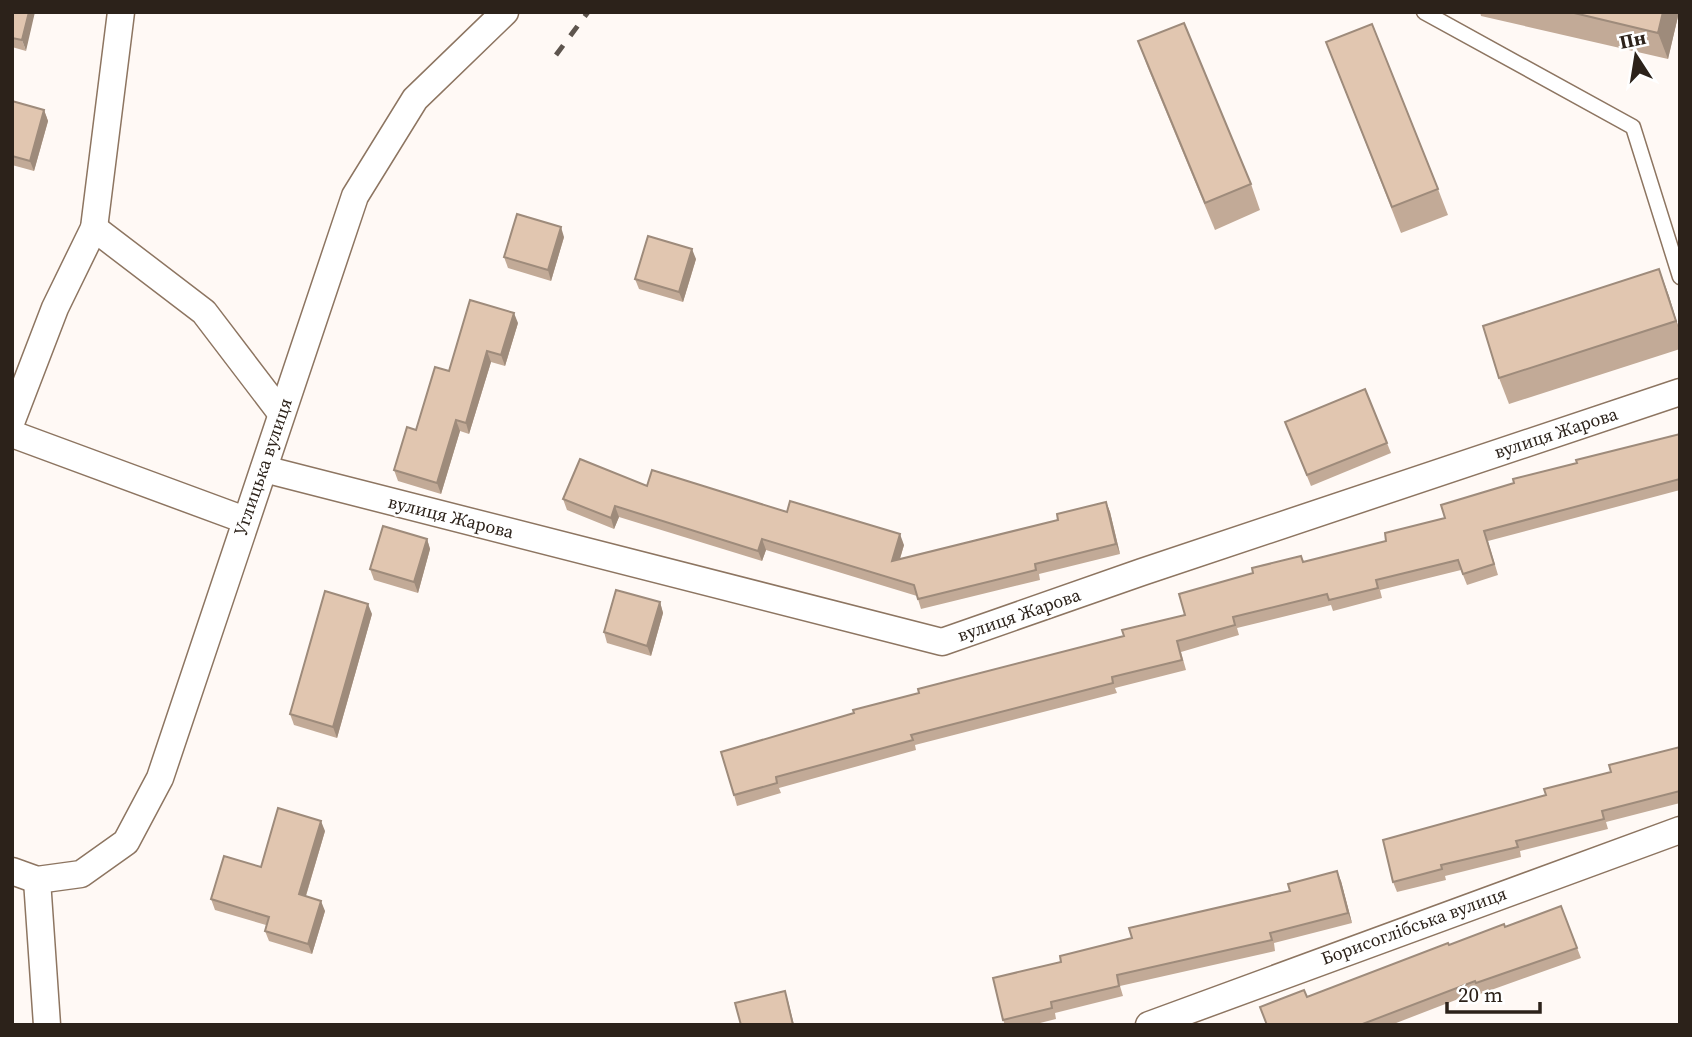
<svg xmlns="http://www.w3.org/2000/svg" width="1692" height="1037" viewBox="0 0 1692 1037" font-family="'Source Serif 4',serif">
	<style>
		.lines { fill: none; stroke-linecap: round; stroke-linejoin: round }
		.service-casing { stroke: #8d7561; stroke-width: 17 }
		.minor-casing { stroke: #8d7561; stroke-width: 29 }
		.service { stroke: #fff; stroke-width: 14 }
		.minor { stroke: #fff; stroke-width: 26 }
		.rail { stroke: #5e554e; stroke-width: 5; stroke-dasharray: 12 12; stroke-linecap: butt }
		.wall { fill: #c2aa97 }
		.shaded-wall { fill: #9e8b7b }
		.building { fill: #e1c6b0; stroke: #9e8b7b; stroke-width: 2 }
		.labels { text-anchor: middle; stroke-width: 5; stroke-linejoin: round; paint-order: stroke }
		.street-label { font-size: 18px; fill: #2c221a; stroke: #fff }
	</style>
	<rect width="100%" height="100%" fill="#fff9f5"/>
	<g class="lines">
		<defs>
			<path id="service" d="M 1424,12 L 1633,127 L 1680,277"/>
			<g id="minor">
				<path d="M 94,228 L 204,312 L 281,413"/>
				<path d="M 12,420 L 55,308 L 94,228 L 121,12"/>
				<path d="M 12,434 L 245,520"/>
				<path d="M 264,469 L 942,642 L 1142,572 L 1680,392"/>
				<path d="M 12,871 L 37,880 L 81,874 L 126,842 L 160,778 L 355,196 L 415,99 L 505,12"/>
				<path d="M 37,880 L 47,1025"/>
				<path d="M 1149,1025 L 1680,830"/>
			</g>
		</defs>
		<use href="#service" class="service-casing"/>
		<use href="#minor" class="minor-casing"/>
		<use href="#service" class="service"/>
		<use href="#minor" class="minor"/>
		<path class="rail" d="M 556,55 L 588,12"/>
	</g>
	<g class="wall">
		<path d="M 12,12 L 26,51 L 12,47 Z"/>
		<path d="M 1480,12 L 1679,12 L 1668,59 L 1481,16 Z"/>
		<path d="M 1138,41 L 1251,184 L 1260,210 L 1215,230 L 1148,68 Z"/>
		<path d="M 1326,42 L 1438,189 L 1448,215 L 1401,233 Z"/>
		<path d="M 12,101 L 44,110 L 48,121 L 34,171 L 12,165 Z"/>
		<path d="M 564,237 L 551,281 L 508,268 L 504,257 Z"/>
		<path d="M 696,259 L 683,302 L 639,289 L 635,279 Z"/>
		<path d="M 1659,269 L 1680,331 L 1680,349 L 1509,404 L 1499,378 Z"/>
		<path d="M 518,323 L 505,366 L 491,362 L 469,434 L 460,431 L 441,494 L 398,481 L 394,470 L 449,371 Z"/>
		<path d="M 1289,432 L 1387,443 L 1391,453 L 1311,486 Z"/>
		<path d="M 1680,434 L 1680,490 L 1488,541 L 1498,575 L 1467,585 L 1461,570 L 1380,590 L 1382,598 L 1333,611 L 1331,605 L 1237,628 L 1239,635 L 1181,652 L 1186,670 L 1115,688 L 1117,693 L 915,745 L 916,750 L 779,788 L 781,793 L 737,806 L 734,795 L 919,693 L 1124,636 L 1185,615 L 1253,573 L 1301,556 L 1304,562 L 1386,541 L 1445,518 L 1514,483 L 1577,463 Z"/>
		<path d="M 647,486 L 787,512 L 904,545 L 900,559 L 1058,520 L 1106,502 L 1110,512 L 1120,554 L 1039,574 L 1040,580 L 921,609 L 917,596 L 766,550 L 762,561 L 619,517 L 614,529 L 567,510 L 563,499 Z"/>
		<path d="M 427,539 L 430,549 L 418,593 L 374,580 L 370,569 Z"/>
		<path d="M 660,602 L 663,613 L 651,656 L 607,643 L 604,632 Z"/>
		<path d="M 372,614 L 337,738 L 294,725 L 290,714 Z"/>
		<path d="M 1680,747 L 1680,803 L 1606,822 L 1608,829 L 1520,851 L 1521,857 L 1445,876 L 1446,880 L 1397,892 L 1393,882 L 1546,795 Z"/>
		<path d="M 325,831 L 306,896 L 325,911 L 312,954 L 269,941 L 265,931 L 266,925 L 215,910 L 211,899 L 261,867 Z"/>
		<path d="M 1341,881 L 1352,923 L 1274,943 L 1275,951 L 1120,986 L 1123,996 L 1055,1013 L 1056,1019 L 1032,1025 L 1005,1025 L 1003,1020 L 1061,962 L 1132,938 Z"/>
		<path d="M 1561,906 L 1581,958 L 1480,994 L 1479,991 L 1391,1025 L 1266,1025 L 1307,997 L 1449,945 L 1505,927 Z"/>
	</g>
	<g class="shaded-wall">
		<path d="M 29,12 L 35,12 L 26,51 L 22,40 Z"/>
		<path d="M 1663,12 L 1679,12 L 1668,59 L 1658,33 Z"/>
		<path d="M 44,110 L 48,121 L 34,171 L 30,161 Z"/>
		<path d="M 561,227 L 564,237 L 551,281 L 548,270 Z"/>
		<path d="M 692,249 L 696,259 L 683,302 L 679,292 Z"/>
		<path d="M 1659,269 L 1669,296 L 1680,333 L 1676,321 Z"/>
		<path d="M 514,313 L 518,323 L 505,366 L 501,355 Z"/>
		<path d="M 487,351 L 491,362 L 469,434 L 466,423 Z"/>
		<path d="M 456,420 L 460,431 L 441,494 L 437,483 Z"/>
		<path d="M 1106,502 L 1110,512 L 1120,554 L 1116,544 Z"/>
		<path d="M 615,506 L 619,517 L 614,529 L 611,518 Z"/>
		<path d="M 900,534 L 904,545 L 896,571 L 892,561 Z"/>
		<path d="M 427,539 L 430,549 L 418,593 L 414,582 Z"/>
		<path d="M 762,539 L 766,550 L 762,561 L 758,551 Z"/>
		<path d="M 660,602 L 663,613 L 651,656 L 647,646 Z"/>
		<path d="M 368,604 L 372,614 L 337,738 L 333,727 Z"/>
		<path d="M 321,821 L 325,831 L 303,905 L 299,894 Z"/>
		<path d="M 1337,871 L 1341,881 L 1352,923 L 1348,913 Z"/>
		<path d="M 321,901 L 325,911 L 312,954 L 308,944 Z"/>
		<path d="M 785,991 L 788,1001 L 794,1025 L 793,1025 Z"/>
	</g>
	<g class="building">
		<path d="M 12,12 L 29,12 L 22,40 L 12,38 Z"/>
		<path d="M 1570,12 L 1663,12 L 1658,33 Z"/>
		<path d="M 1184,23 L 1251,184 L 1205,203 L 1138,41 Z"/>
		<path d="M 1372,24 L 1438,189 L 1392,207 L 1326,42 Z"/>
		<path d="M 12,101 L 44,110 L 30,161 L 12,156 Z"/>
		<path d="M 517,214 L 561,227 L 548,270 L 504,257 Z"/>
		<path d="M 648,236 L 692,249 L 679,292 L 635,279 Z"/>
		<path d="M 1659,269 L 1676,321 L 1499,378 L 1483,326 Z"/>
		<path d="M 470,300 L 514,313 L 501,355 L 487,351 L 466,423 L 456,420 L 437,483 L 394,470 L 407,427 L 416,430 L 435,367 L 449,371 Z"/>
		<path d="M 1365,389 L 1387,443 L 1307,475 L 1285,422 Z"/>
		<path d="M 1680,434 L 1680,479 L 1484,531 L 1494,564 L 1463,574 L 1458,560 L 1376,580 L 1378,588 L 1329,600 L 1327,594 L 1233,617 L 1235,625 L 1177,641 L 1182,660 L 1112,677 L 1113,683 L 911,735 L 913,740 L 776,777 L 777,783 L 734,795 L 721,752 L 854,713 L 853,710 L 919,693 L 918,689 L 1124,636 L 1122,630 L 1185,615 L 1179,594 L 1253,573 L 1252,568 L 1301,556 L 1303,562 L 1386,541 L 1385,533 L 1445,518 L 1441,505 L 1514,483 L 1513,479 L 1577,463 L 1576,460 Z"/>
		<path d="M 580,459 L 647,486 L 652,470 L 787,512 L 790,501 L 900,534 L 892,561 L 1058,520 L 1057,514 L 1106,502 L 1116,544 L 1035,564 L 1036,570 L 918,599 L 914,585 L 762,539 L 758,551 L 615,506 L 611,518 L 563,499 Z"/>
		<path d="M 383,526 L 427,539 L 414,582 L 370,569 Z"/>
		<path d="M 616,590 L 660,602 L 647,646 L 604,632 Z"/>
		<path d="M 325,591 L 368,604 L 333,727 L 290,714 Z"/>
		<path d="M 1680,747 L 1680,791 L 1602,811 L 1604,819 L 1516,841 L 1518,847 L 1441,865 L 1442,869 L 1393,882 L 1383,840 L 1546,795 L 1544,789 L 1611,772 L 1609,765 Z"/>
		<path d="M 278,808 L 321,821 L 299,894 L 321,901 L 308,944 L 265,931 L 269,917 L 211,899 L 224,856 L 261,867 Z"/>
		<path d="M 1337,871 L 1348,913 L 1270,933 L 1272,940 L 1117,975 L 1119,986 L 1051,1002 L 1052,1008 L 1003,1020 L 993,978 L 1061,962 L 1060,956 L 1132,938 L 1129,928 L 1290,891 L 1288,884 Z"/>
		<path d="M 1561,906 L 1577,948 L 1476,983 L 1475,981 L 1360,1025 L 1267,1025 L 1260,1007 L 1304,990 L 1307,997 L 1448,943 L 1449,945 L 1504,924 L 1505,927 Z"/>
		<path d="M 785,991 L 793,1025 L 741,1025 L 735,1003 Z"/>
	</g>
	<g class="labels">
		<g class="street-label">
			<text transform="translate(1556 433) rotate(-18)" y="6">вулиця Жарова</text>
			<text transform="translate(263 467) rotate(-71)" y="6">Углицька вулиця</text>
			<text transform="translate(451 517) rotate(14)" y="6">вулиця Жарова</text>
			<text transform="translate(1019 615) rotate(-19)" y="6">вулиця Жарова</text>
			<text transform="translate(1414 926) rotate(-20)" y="6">Борисоглібська вулиця</text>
		</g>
	</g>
	<rect width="1692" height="1037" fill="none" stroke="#2c221a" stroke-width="28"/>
	<g transform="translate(1636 56) rotate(348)" stroke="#ffffff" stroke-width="5" paint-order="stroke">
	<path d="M0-5L12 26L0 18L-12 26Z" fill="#2c221a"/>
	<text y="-10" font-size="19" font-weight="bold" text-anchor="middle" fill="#2c221a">Пн</text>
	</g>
	<path d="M1447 1002v10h93v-10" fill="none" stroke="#2c221a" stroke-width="3.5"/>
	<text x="1458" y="1002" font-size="21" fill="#2c221a" stroke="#ffffff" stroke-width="5" paint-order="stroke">20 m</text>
</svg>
